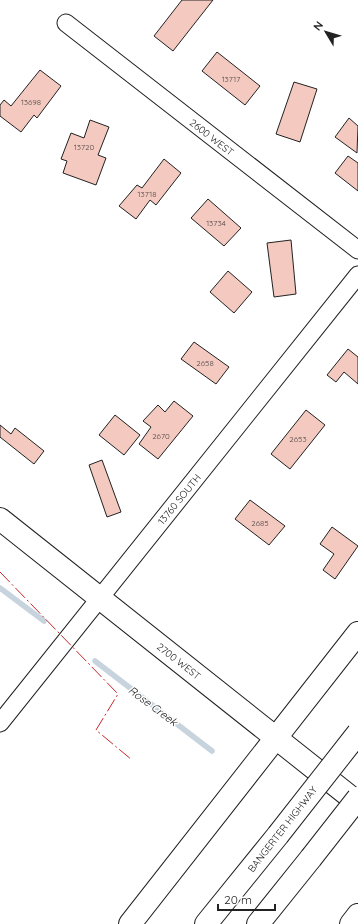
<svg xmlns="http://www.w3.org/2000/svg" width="358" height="924" viewBox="0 0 358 924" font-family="Quicksand,sans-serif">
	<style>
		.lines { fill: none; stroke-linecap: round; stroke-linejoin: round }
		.stream { stroke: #c7d3dd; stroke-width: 5.5 }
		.building { fill: #f3c9c0; stroke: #222 }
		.street-casing { stroke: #222; stroke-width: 19 }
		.secondary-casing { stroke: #222; stroke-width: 24 }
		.highway-casing { stroke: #222; stroke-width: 24 }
		.street { stroke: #fff; stroke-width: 17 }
		.secondary { stroke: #fff; stroke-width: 22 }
		.highway { stroke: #fff; stroke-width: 22 }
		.highway-bridge-casing { stroke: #222; stroke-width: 24; stroke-linecap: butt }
		.highway-bridge { stroke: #fff; stroke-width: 22 }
		.power { stroke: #c62828; stroke-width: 1; stroke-dasharray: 14 3 2 3; stroke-linecap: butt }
		.labels { text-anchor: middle; stroke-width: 3; stroke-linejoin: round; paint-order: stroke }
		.number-label { font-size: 8px; fill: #564c4a }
		.street-label { font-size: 10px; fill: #222; stroke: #fff }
		.water-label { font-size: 11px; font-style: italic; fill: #222; stroke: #fff }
	</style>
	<rect width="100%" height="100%" fill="#fff"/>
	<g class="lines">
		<g class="stream">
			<path d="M 0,588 L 44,621"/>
			<path d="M 95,661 L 212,751"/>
		</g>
	</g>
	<g class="building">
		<path d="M 182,0 L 213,0 L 173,51 L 154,36 Z"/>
		<path d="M 217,52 L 260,86 L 245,105 L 202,71 Z"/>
		<path d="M 40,70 L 61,86 L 37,118 L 34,115 L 21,132 L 0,116 L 0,105 L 4,100 L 11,106 Z"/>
		<path d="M 294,82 L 317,89 L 300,142 L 276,134 Z"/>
		<path d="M 349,118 L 358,126 L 357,153 L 335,137 Z"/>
		<path d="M 90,120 L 109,127 L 98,155 L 106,158 L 96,185 L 63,173 L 67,161 L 61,159 L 71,133 L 84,138 Z"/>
		<path d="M 348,156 L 358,163 L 358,191 L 335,173 Z"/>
		<path d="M 164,159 L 181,173 L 156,205 L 150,200 L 136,219 L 119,206 L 137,185 L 142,188 Z"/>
		<path d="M 208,199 L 241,228 L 224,246 L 191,218 Z"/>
		<path d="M 291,240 L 296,294 L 274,297 L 267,243 Z"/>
		<path d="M 228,271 L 252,292 L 234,313 L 210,292 Z"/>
		<path d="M 194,342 L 229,367 L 216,384 L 181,359 Z"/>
		<path d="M 348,349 L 358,357 L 358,384 L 344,372 L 336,382 L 327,375 Z"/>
		<path d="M 174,401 L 193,416 L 158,459 L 139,444 L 151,427 L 143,421 L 158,405 L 165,412 Z"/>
		<path d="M 306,410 L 325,425 L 290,469 L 271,454 Z"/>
		<path d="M 115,415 L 140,435 L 124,455 L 99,435 Z"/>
		<path d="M 0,425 L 11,434 L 15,428 L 44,451 L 34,464 L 0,437 Z"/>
		<path d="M 102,460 L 121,512 L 107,517 L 89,465 Z"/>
		<path d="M 250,500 L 285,526 L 269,545 L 235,519 Z"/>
		<path d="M 332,527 L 358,546 L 335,579 L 323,570 L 334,554 L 320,544 Z"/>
	</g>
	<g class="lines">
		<defs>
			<g id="street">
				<path d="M 66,23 L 358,250"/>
				<path d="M 0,723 L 358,275"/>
			</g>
			<path id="secondary" d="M 0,519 L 358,803"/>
			<g id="highway">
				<path d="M 130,924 L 358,633"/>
				<path d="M 206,924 L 278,835"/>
				<path d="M 258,924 L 311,858"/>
				<path d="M 351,924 L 358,915"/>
			</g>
		</defs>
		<use href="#street" class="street-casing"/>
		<use href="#secondary" class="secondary-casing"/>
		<use href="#highway" class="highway-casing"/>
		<use href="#street" class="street"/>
		<use href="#secondary" class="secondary"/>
		<use href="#highway" class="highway"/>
		<defs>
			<g id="highway-bridge">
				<path d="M 278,835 L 358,733"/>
				<path d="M 311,858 L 358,798"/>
			</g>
		</defs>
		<use href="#highway-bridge" class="highway-bridge-casing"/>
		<use href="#highway-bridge" class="highway-bridge"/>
		<path class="power" d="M 0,572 L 118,694 L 96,730 L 132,760"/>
	</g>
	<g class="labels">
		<g class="number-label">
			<text x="231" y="82">13717</text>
			<text x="31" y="105">13698</text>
			<text x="84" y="150">13720</text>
			<text x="147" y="197">13718</text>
			<text x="216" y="226">13734</text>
			<text x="205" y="366">2658</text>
			<text x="161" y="439">2670</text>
			<text x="298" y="442">2653</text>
			<text x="260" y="526">2685</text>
		</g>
		<g class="street-label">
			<text transform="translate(212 137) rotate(38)" y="4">2600 WEST</text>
			<text transform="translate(179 499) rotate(-51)" y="4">13760 SOUTH</text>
			<text transform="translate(179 661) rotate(38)" y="4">2700 WEST</text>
			<text transform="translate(282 829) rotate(-52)" y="4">BANGERTER HIGHWAY</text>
		</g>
		<g class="water-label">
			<text transform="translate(153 706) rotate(37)" y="4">Rose Creek</text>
		</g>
	</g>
	<g transform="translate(326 32) rotate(308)" stroke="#ffffff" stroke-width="3" paint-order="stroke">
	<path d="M0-3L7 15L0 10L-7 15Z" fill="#222222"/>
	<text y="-6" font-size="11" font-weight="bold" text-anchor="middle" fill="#222222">N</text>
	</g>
	<path d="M218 904v6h57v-6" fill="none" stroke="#222222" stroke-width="2"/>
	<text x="224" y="904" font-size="12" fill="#222222" stroke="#ffffff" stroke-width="3" paint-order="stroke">20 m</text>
</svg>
